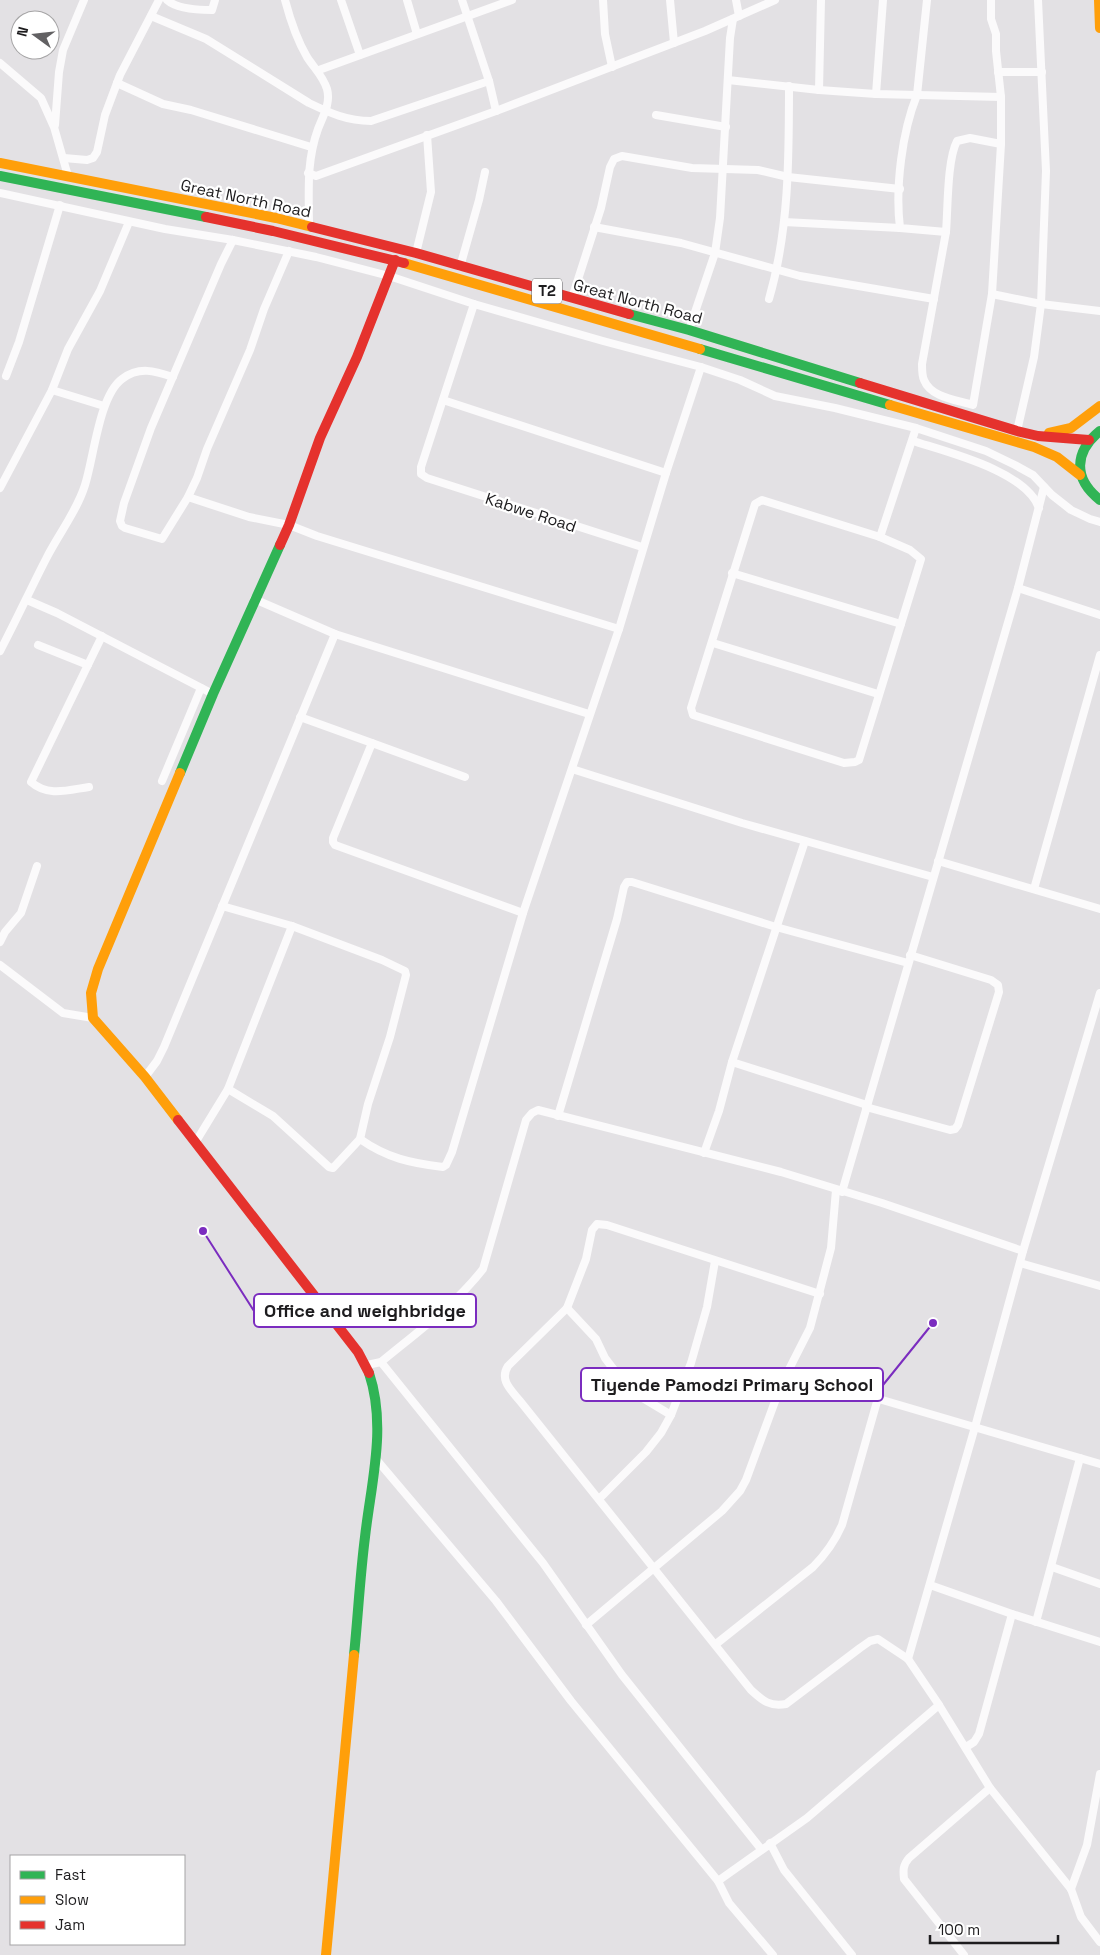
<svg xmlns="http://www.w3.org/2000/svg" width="1100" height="1955" viewBox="0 0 1100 1955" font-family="'Space Grotesk',sans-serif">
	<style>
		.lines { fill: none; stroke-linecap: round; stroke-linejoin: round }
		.street { stroke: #fbfafb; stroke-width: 8 }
		.fast { stroke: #30b455; stroke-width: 10 }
		.slow { stroke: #ff9f0a; stroke-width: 10 }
		.jam { stroke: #e5322d; stroke-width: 10 }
		.labels { text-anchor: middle; stroke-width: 4.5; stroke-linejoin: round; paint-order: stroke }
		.shield { fill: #fff; stroke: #616062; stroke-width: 1 }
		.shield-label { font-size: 15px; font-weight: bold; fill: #1d1c1e }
		.street-label { font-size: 16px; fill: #1d1c1e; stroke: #fff }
		.leader { fill: none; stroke: #7b2cbf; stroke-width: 2 }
		.callout-dot { fill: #7b2cbf; stroke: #fff; stroke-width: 2 }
		.callout { fill: #fff; stroke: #7b2cbf; stroke-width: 2 }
		.callout-label { font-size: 18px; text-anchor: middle; font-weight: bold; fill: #1d1c1e }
	</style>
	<rect width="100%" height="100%" fill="#e3e1e4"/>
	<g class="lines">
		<g class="street">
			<path d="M 167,0 C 177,9 198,10 212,10 L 215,0"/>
			<path d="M 285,0 C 290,19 297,40 307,57 C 314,68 323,76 327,89 C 331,103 323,116 318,129 C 306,162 309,192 309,227"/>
			<path d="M 341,0 L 360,55"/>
			<path d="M 407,0 L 417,34"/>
			<path d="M 462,0 L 489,81 L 496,111"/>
			<path d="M 603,0 L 605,34 L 612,67"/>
			<path d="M 670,0 L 674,43"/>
			<path d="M 736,0 L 739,16"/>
			<path d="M 927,0 L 917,95 C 902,132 895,188 900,228 L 946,232 C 948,208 947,160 957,141 L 970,138 L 1001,144"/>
			<path d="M 151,16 L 206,39 L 309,103 C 330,113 347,121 371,121 L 489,81"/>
			<path d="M 0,63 L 41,98 L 54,127 L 68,176"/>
			<path d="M 319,70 L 512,0"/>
			<path d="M 998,72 L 1042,72"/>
			<path d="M 728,80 L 819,90 L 876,94 L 1001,97"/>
			<path d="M 117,83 L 163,104 L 191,110 L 311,147"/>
			<path d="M 819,90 L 821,0"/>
			<path d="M 876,94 L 883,0"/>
			<path d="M 656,115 L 726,127"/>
			<path d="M 55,125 L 59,72 L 63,50 L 84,0"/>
			<path d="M 64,158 L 87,160 L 93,158 L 97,152 L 105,115 L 120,75 L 159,0"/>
			<path d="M 308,173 L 316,176 L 496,111 L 705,31 L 775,0"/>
			<path d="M 0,193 L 165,229 L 233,240 L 316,257 L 389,276 L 474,304 L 603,341 L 701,367 L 740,380 L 775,396 L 835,408 L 916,428 L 986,451 L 1015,465 L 1033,475 L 1052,495 L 1071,510 L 1090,519 L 1100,522"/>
			<path d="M 784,222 L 900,228"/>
			<path d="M 594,227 L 681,243 L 800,276 L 934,299"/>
			<path d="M 946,232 L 922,364 C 922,369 922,376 924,380 C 931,398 958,400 973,405 L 992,294 L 1001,144 L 1001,97 L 996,51 L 996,34 L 991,19 L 991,0"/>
			<path d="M 233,240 L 221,264 L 151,428 L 124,503 L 120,521 L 122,526 L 125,528 L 162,539 L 188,497 L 197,478 L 207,449 L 250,350 L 264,309 L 289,251"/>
			<path d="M 416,253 L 431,192 L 427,135"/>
			<path d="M 460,267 L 479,200 L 485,172"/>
			<path d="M 992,294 L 1041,304 L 1100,311"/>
			<path d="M 572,298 L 601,208 L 610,167 L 614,159 L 622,156 L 692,168 L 758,170 L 788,177 L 900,189"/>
			<path d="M 769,299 C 789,230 789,158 789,86"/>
			<path d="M 474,304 L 421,467 L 421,474 L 427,478 L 642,547"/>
			<path d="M 689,330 L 715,253 L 720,218 L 730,38 L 733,19"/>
			<path d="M 6,376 L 19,342 L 60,205"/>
			<path d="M 52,390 L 104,406"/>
			<path d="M 443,400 L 666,473"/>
			<path d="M 1017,431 L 1034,357 L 1041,304 L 1046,171 L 1038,0"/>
			<path d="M 913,441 C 947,452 1026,471 1039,508"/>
			<path d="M 0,488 L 52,390 L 68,349 L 100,291 L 129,222"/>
			<path d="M 188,497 L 249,517 L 289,525 L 317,536 L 619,629"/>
			<path d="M 762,500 L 880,537 L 910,550 L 921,559 L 859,760 L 855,762 L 844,763 L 693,715 L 691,708 L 755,504 Z"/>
			<path d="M 880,537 L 916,428"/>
			<path d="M 732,573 L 901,624"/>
			<path d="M 1018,588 L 1100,615"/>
			<path d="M 254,599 L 335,634 L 589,714"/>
			<path d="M 27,600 L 57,613 L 213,694"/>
			<path d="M 713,643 L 878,694"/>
			<path d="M 38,645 L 88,665"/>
			<path d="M 0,651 C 16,621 30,590 46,559 C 58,535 77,511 85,485 C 94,457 99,396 122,379 C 139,366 155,371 173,377"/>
			<path d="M 300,717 L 372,743 L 333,838 L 333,842 L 335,845 L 523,913"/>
			<path d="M 372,743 L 465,777"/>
			<path d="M 572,769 L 742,823 L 933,877"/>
			<path d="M 162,781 L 201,688"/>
			<path d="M 89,787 C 68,790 48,797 31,782 L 102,636"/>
			<path d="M 938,861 L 1100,909"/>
			<path d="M 1034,889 L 1100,655"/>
			<path d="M 222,906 L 292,926 L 382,960 L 405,971 L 406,975 L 390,1037 L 368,1104 L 360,1139 L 333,1168 L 329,1167 L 273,1116 L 228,1089"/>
			<path d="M 0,942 L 5,932 L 21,913 L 37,866"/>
			<path d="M 0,965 L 63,1013 L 93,1018"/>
			<path d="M 732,1062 L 867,1105"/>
			<path d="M 145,1077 L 157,1061 L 164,1047 L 335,634"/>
			<path d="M 866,1107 L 950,1130 L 955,1129 L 958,1125 L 999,992 L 998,985 L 991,980 L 910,955"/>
			<path d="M 558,1116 L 617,919 L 624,887 L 627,882 L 632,882 L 776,927 L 908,963"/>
			<path d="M 360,1139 C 387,1158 410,1163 443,1167 L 446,1165 L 452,1152 L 523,913 L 619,629 L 666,473 L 701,367"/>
			<path d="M 195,1143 L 228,1089 L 292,926"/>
			<path d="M 704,1153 L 719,1111 L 732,1062 L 805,841"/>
			<path d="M 842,1192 L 1018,588 L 1044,487"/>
			<path d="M 1020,1263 L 1100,1286"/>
			<path d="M 567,1308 L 596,1339 L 605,1358 L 618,1375 L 641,1397 L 671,1415"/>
			<path d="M 381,1362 L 543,1563 L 622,1675 L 761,1849"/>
			<path d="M 367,1365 L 381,1362 C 416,1333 455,1305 483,1269 L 526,1120 L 532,1113 L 538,1110 L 781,1172 L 882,1203 L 1023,1251"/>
			<path d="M 787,1372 L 1100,1464"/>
			<path d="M 376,1459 L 496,1601 L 571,1701 L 718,1881 L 729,1903 L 773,1955"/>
			<path d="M 599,1499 L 646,1452 L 661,1433 L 671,1415 L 691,1363 L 707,1307 L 715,1261"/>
			<path d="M 1052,1567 L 1100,1584"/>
			<path d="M 930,1585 L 1012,1614 L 1100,1642"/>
			<path d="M 1036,1622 L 1080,1458"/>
			<path d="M 586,1625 L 722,1511 L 740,1491 L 746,1480 L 781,1385 L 810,1328 L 831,1248 L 836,1190"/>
			<path d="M 716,1644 L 813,1567 C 826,1554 835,1541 842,1525 L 878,1398"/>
			<path d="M 908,1659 L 975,1427 L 1023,1251 L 1100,993"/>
			<path d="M 939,1705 L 990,1788 L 1071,1889 L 1081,1917 L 1100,1942"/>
			<path d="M 966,1747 L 974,1742 L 979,1734 L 1012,1614"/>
			<path d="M 770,1843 L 784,1870 L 852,1955"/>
			<path d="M 718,1881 L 807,1818 L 939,1705 L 908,1659 L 878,1639 L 870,1641 L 860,1648 L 786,1704 C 770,1707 763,1701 751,1690 L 520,1401 C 511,1390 499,1380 508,1366 L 567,1308 L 586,1259 L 592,1230 L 597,1224 L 607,1225 L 820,1294"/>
			<path d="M 1071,1889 L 1087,1845 L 1100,1774"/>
			<path d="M 964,1955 L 904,1879 C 903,1870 903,1865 909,1858 L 990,1788"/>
		</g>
		<g class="fast">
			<path d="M 0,176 L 206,217"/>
			<path d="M 629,314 L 689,330 L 860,383"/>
			<path d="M 700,349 L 890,405"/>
			<path d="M 1100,431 C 1074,452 1073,479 1100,500"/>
			<path d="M 180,773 L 213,694 L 280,545"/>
			<path d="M 354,1655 C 358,1616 360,1576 365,1537 C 371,1483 387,1427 369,1373"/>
		</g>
		<g class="slow">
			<path d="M 1099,0 L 1100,28"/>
			<path d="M 0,163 L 276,218 L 312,227"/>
			<path d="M 404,263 L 700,349"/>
			<path d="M 890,405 L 1034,447 L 1057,457 L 1080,475"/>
			<path d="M 1049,433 L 1071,428 L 1100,406"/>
			<path d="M 178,1120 L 145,1077 L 93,1018 L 91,993 L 98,969 L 180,773"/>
			<path d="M 326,1955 L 354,1655"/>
		</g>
		<g class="jam">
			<path d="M 206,217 L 273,231 L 404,263"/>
			<path d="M 312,227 L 416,253 L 629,314"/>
			<path d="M 860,383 L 1017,431 L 1038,436 L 1089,440"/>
			<path d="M 280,545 L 289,525 L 320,438 L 357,357 L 395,260"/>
			<path d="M 178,1120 L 358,1352 L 369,1373"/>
		</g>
	</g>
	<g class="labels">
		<rect class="shield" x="532" y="278.5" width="30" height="25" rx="4"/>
		<g class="shield-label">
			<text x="547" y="296">T2</text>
		</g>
		<g class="street-label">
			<text transform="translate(246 198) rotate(12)" y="6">Great North Road</text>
			<text transform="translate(638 301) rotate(15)" y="6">Great North Road</text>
			<text transform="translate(531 512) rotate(18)" y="6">Kabwe Road</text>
		</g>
	</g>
	<path class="leader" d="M203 1231L254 1311M933 1323L883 1385"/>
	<g class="callout-dot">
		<circle cx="203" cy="1231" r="5"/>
		<circle cx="933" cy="1323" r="5"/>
	</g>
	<g class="callout">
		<rect x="254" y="1294" width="222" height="33" rx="5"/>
		<rect x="581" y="1368" width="302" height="33" rx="5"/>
	</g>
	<g class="callout-label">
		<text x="365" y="1317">Office and weighbridge</text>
		<text x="732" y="1391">Tiyende Pamodzi Primary School</text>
	</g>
	<rect x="10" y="1855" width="175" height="90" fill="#ffffff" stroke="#a5a4a5"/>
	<rect x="20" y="1871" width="25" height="8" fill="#30b455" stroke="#a5a4a5"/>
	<text x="55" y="1880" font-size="15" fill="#1d1c1e">Fast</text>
	<rect x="20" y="1896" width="25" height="8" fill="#ff9f0a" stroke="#a5a4a5"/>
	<text x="55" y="1905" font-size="15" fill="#1d1c1e">Slow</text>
	<rect x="20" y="1921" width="25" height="8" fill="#e5322d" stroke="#a5a4a5"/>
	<text x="55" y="1930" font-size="15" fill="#1d1c1e">Jam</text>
	<g transform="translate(35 35) rotate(285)"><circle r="24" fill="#ffffff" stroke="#a5a4a5"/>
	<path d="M0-4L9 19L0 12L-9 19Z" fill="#626163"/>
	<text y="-8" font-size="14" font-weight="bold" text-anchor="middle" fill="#1d1c1e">N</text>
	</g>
	<path d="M930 1935v8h128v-8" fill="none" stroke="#1d1c1e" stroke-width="2.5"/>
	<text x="938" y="1935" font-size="15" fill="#1d1c1e" stroke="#ffffff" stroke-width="4" paint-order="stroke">100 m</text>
</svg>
